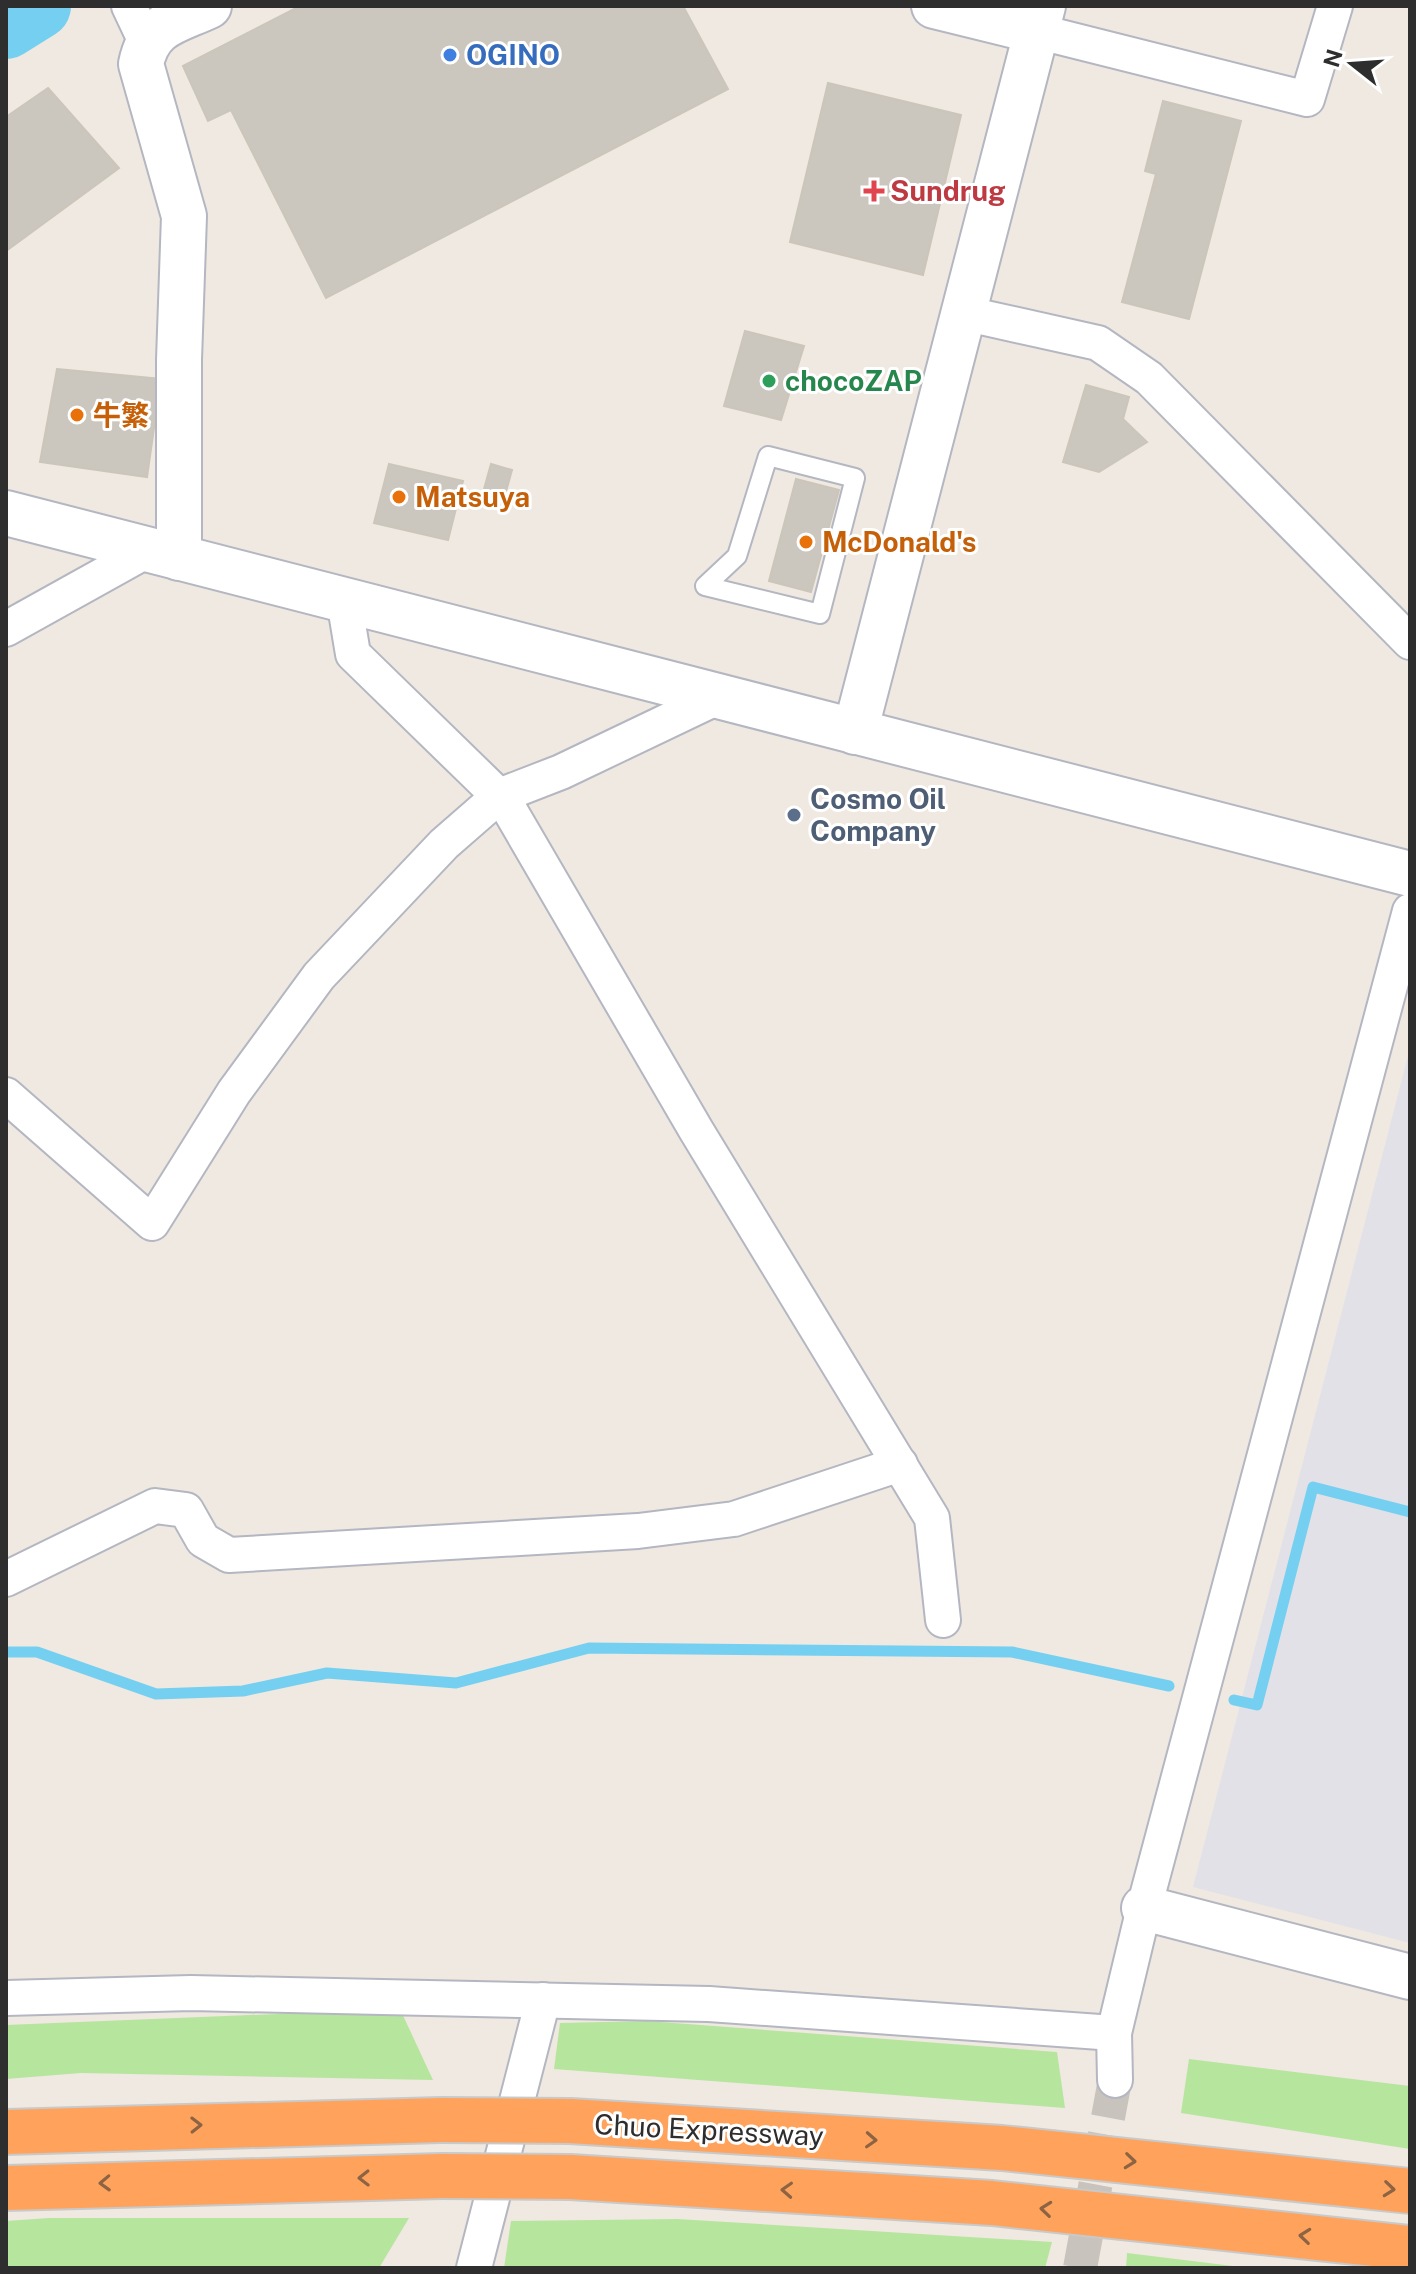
<svg xmlns="http://www.w3.org/2000/svg" width="1416" height="2274" viewBox="0 0 1416 2274" font-family="'Public Sans','Noto Sans JP',sans-serif">
	<style>
		.industrial { fill: #e3e1e8 }
		.green { fill: #b6e59e }
		.lines { fill: none; stroke-linecap: round; stroke-linejoin: round }
		.stream { stroke: #75cff0; stroke-width: 11 }
		.river { stroke: #75cff0; stroke-width: 66 }
		.building { fill: #cbc7bf; stroke: #cbc5ba; stroke-width: 2 }
		.street-tunnel { stroke: #c8c4bd; stroke-width: 34; stroke-dasharray: 34 17; stroke-linecap: butt }
		.lane-casing { stroke: #b4b7c1; stroke-width: 22 }
		.street-casing { stroke: #b4b7c1; stroke-width: 38 }
		.secondary-casing { stroke: #b4b7c1; stroke-width: 48 }
		.highway-casing { stroke: #c9c9c9; stroke-width: 48 }
		.lane { stroke: #fff; stroke-width: 18 }
		.street { stroke: #fff; stroke-width: 34 }
		.secondary { stroke: #fff; stroke-width: 44 }
		.highway { stroke: #ffa35c; stroke-width: 44 }
		.highway-bridge-casing { stroke: #c9c9c9; stroke-width: 48; stroke-linecap: butt }
		.highway-bridge { stroke: #ffa35c; stroke-width: 44 }
		.oneway { stroke: #8c6343 }
		.shop-dot { fill: #3f7fe0; stroke: #fff; stroke-width: 3 }
		.health-dot { fill: #e0444e; stroke: #fff; stroke-width: 3 }
		.leisure-dot { fill: #2e9e5b; stroke: #fff; stroke-width: 3 }
		.food-dot { fill: #e8710a; stroke: #fff; stroke-width: 3 }
		.service-dot { fill: #5c6f8a; stroke: #fff; stroke-width: 3 }
		.labels { text-anchor: middle; stroke-width: 6; stroke-linejoin: round; paint-order: stroke }
		.shop-label { font-size: 28px; font-weight: bold; fill: #366cbe; stroke: #fff; text-anchor: start }
		.health-label { font-size: 28px; font-weight: bold; fill: #be3a42; stroke: #fff; text-anchor: start }
		.leisure-label { font-size: 28px; font-weight: bold; fill: #27864d; stroke: #fff; text-anchor: start }
		.food-label { font-size: 28px; font-weight: bold; fill: #c56008; stroke: #fff; text-anchor: start }
		.service-label { font-size: 28px; font-weight: bold; fill: #4e5e75; stroke: #fff; text-anchor: start }
		.street-label { font-size: 28px; fill: #2e2e2e; stroke: #fff }
	</style>
	<rect width="100%" height="100%" fill="#efe9e1"/>
	<path class="industrial" d="M 1410,1048 L 1410,1943 L 1193,1887 Z"/>
	<g class="green">
		<path d="M 400,2009 L 433,2080 L 81,2073 L 6,2079 L 6,2025 Z"/>
		<path d="M 647,2021 L 1057,2052 L 1065,2108 L 554,2069 L 560,2023 Z"/>
		<path d="M 1189,2059 L 1410,2086 L 1410,2149 L 1181,2113 Z"/>
		<path d="M 49,2218 L 409,2218 L 379,2268 L 6,2268 L 6,2221 Z"/>
		<path d="M 677,2219 L 1052,2242 L 1045,2268 L 504,2268 L 511,2221 Z"/>
		<path d="M 1127,2253 L 1249,2268 L 1126,2268 Z"/>
	</g>
	<g class="lines">
		<g class="stream">
			<path d="M 6,1652 L 37,1652 L 156,1694 L 243,1691 L 327,1673 L 456,1683 L 589,1648 L 1012,1652 L 1169,1686"/>
			<path d="M 1234,1700 L 1257,1705 L 1313,1487 L 1410,1512"/>
		</g>
		<path class="river" d="M 6,26 L 38,6"/>
	</g>
	<g class="building">
		<path d="M 300,6 L 683,6 L 728,89 L 326,298 L 231,110 L 208,121 L 183,66 Z"/>
		<path d="M 828,83 L 961,115 L 923,275 L 790,242 Z"/>
		<path d="M 48,88 L 119,168 L 6,251 L 6,117 Z"/>
		<path d="M 1163,101 L 1241,121 L 1189,319 L 1122,302 L 1156,174 L 1145,171 Z"/>
		<path d="M 745,331 L 804,346 L 781,420 L 724,406 Z"/>
		<path d="M 57,369 L 161,379 L 147,477 L 40,462 Z"/>
		<path d="M 1086,385 L 1129,397 L 1123,419 L 1147,442 L 1099,472 L 1063,462 Z"/>
		<path d="M 389,464 L 463,481 L 448,540 L 374,523 Z"/>
		<path d="M 491,464 L 512,470 L 505,495 L 484,489 Z"/>
		<path d="M 796,479 L 839,490 L 811,592 L 769,581 Z"/>
	</g>
	<g class="lines">
		<path class="street-tunnel" d="M 1080,2268 L 1115,2080"/>
		<defs>
			<path id="lane" d="M 768,456 L 855,478 L 820,614 L 705,586 L 737,556 Z"/>
			<g id="street">
				<path d="M 129,6 L 146,42"/>
				<path d="M 1036,31 L 1307,99 L 1335,6"/>
				<path d="M 963,313 L 1098,343 L 1149,378 L 1410,642"/>
				<path d="M 344,600 L 353,654 L 505,802 L 696,1130 L 932,1518 L 943,1620"/>
				<path d="M 6,629 L 148,550"/>
				<path d="M 6,1095 L 152,1223 L 234,1092 L 319,976 L 444,844 L 499,796 L 561,772 L 718,697"/>
				<path d="M 6,1579 L 155,1506 L 186,1510 L 203,1540 L 229,1555 L 638,1531 L 734,1519 L 900,1464"/>
				<path d="M 6,1998 L 191,1993 L 709,2004 L 1114,2033"/>
				<path d="M 1115,2080 L 1114,2033 L 1144,1908 L 1410,911"/>
				<path d="M 474,2268 L 543,2000"/>
			</g>
			<g id="secondary">
				<path d="M 934,6 L 1036,31"/>
				<path d="M 6,513 L 1410,874"/>
				<path d="M 179,558 L 179,360 L 184,216 L 141,64 C 149,24 175,22 209,6"/>
				<path d="M 855,732 L 1043,6"/>
				<path d="M 1144,1908 L 1410,1977"/>
			</g>
			<g id="highway">
				<path d="M 570,2121 L 1002,2148 L 1410,2191"/>
				<path d="M 6,2132 L 441,2120"/>
				<path d="M 570,2177 L 992,2203 L 1410,2248"/>
				<path d="M 6,2188 L 442,2176"/>
			</g>
		</defs>
		<use href="#lane" class="lane-casing"/>
		<use href="#street" class="street-casing"/>
		<use href="#secondary" class="secondary-casing"/>
		<use href="#highway" class="highway-casing"/>
		<use href="#lane" class="lane"/>
		<use href="#street" class="street"/>
		<use href="#secondary" class="secondary"/>
		<use href="#highway" class="highway"/>
		<defs>
			<g id="highway-bridge">
				<path d="M 441,2120 L 570,2121"/>
				<path d="M 442,2176 L 570,2177"/>
			</g>
		</defs>
		<use href="#highway-bridge" class="highway-bridge-casing"/>
		<use href="#highway-bridge" class="highway-bridge"/>
	</g>
	<defs><path id="oneway-chevron" d="M-2-3.5L2.5 0L-2 3.5" fill="none" stroke-width="1.6" stroke-linecap="round" stroke-linejoin="round" transform="scale(2)"/></defs>
	<g class="oneway">
		<use href="#oneway-chevron" transform="translate(196 2125) rotate(-1)"/>
		<use href="#oneway-chevron" transform="translate(871 2140) rotate(3)"/>
		<use href="#oneway-chevron" transform="translate(1130 2161) rotate(6)"/>
		<use href="#oneway-chevron" transform="translate(364 2178) rotate(179)"/>
		<use href="#oneway-chevron" transform="translate(105 2183) rotate(178)"/>
		<use href="#oneway-chevron" transform="translate(1389 2189) rotate(6)"/>
		<use href="#oneway-chevron" transform="translate(787 2190) rotate(-177)"/>
		<use href="#oneway-chevron" transform="translate(1046 2209) rotate(-174)"/>
		<use href="#oneway-chevron" transform="translate(1305 2236) rotate(-174)"/>
	</g>
	<circle class="shop-dot" cx="450" cy="55" r="8"/>
	<path class="health-dot" d="M870 179h8v8h8v8h-8v8h-8v-8h-8v-8h8z"/>
	<circle class="leisure-dot" cx="769" cy="381" r="8"/>
	<g class="food-dot">
		<circle cx="77" cy="415" r="8"/>
		<circle cx="399" cy="497" r="8"/>
		<circle cx="806" cy="542" r="8"/>
	</g>
	<circle class="service-dot" cx="794" cy="815" r="8"/>
	<g class="labels">
		<g class="shop-label">
			<text x="466" y="65">OGINO</text>
		</g>
		<g class="health-label">
			<text x="890" y="201">Sundrug</text>
		</g>
		<g class="leisure-label">
			<text x="785" y="391">chocoZAP</text>
		</g>
		<g class="food-label">
			<text x="93" y="425">牛繁</text>
			<text x="415" y="507">Matsuya</text>
			<text x="822" y="552">McDonald's</text>
		</g>
		<g class="service-label">
			<text x="810" y="809">Cosmo Oil<tspan x="810" dy="32">Company</tspan></text>
		</g>
		<g class="street-label">
			<text transform="translate(709 2130) rotate(3)" y="10">Chuo Expressway</text>
		</g>
	</g>
	<rect width="1416" height="2274" fill="none" stroke="#2e2e2e" stroke-width="16"/>
	<g transform="translate(1352 64) rotate(287)" stroke="#ffffff" stroke-width="6" paint-order="stroke">
	<path d="M0-6L14 30L0 20L-14 30Z" fill="#2e2e2e"/>
	<text y="-12" font-size="22" font-weight="bold" text-anchor="middle" fill="#2e2e2e">N</text>
	</g>
</svg>
